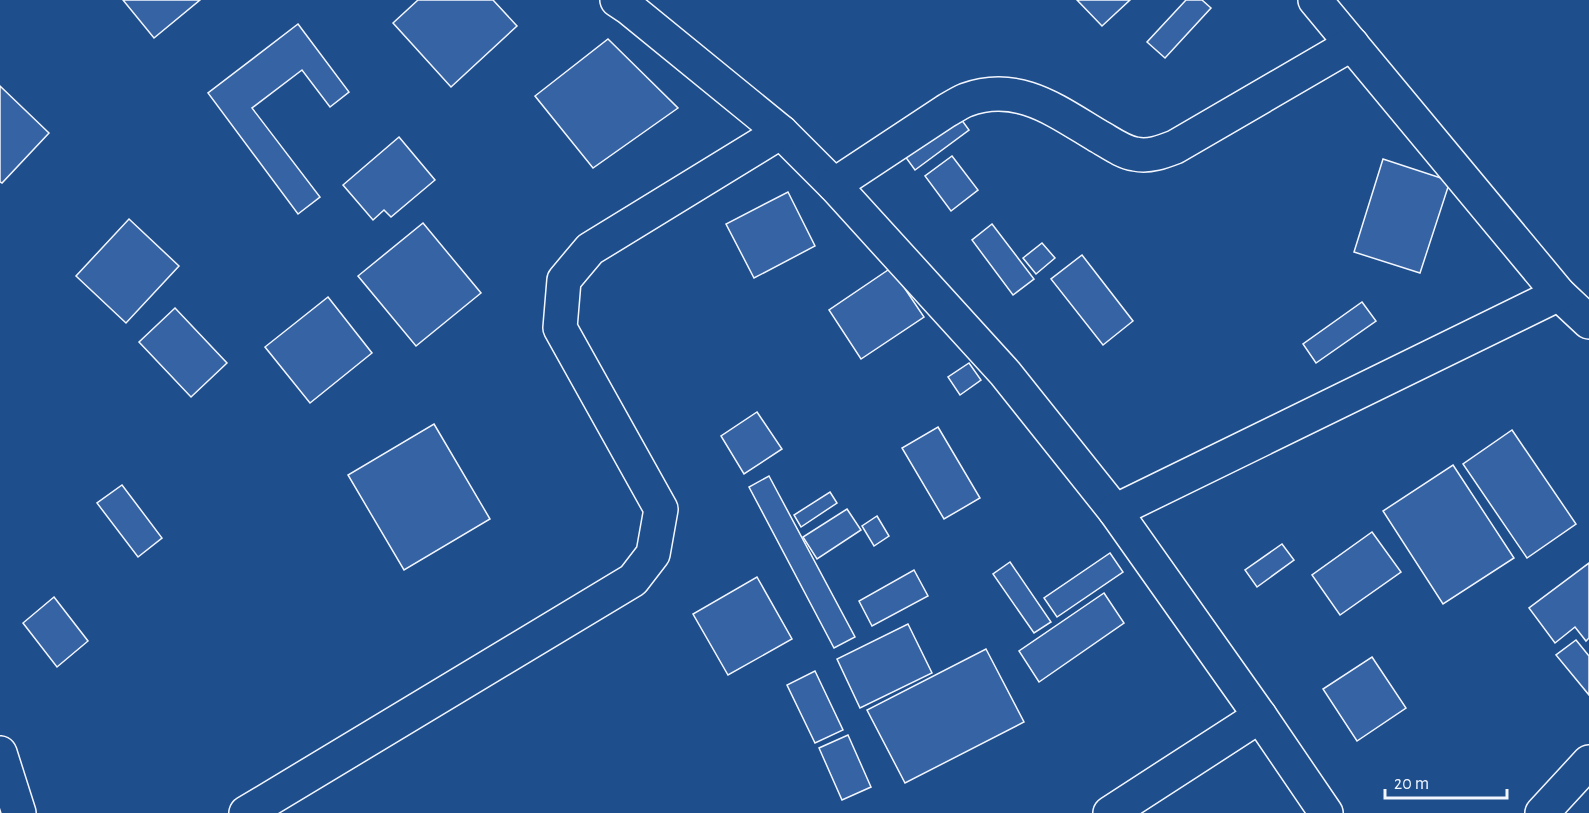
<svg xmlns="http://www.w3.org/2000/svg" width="1589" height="813" viewBox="0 0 1589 813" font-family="'Alegreya Sans',sans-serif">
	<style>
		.building { fill: #3563a3; stroke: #f2f6ff; stroke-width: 1.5 }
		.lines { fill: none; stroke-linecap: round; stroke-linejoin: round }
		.street-casing { stroke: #f2f6ff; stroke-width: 36 }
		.street { stroke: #1f4e8c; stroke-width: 33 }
	</style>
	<rect width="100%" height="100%" fill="#1f4e8c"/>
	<g class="building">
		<path d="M 123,0 L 200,0 L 154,38 Z"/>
		<path d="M 418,0 L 493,0 L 517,26 L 451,87 L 393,23 Z"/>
		<path d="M 1077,0 L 1130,0 L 1102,26 Z"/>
		<path d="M 1186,0 L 1202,0 L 1211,8 L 1165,58 L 1147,42 Z"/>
		<path d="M 298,24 L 349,92 L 330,107 L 302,70 L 252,108 L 320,197 L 298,214 L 208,93 Z"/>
		<path d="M 608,39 L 678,108 L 593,168 L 535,96 Z"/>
		<path d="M 0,86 L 49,133 L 2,183 L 0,182 Z"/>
		<path d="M 953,108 L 969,130 L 915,170 L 899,148 Z"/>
		<path d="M 399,137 L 435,180 L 391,217 L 384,210 L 373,220 L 343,185 Z"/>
		<path d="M 952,156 L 978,190 L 951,211 L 925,176 Z"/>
		<path d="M 1383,159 L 1450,181 L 1420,273 L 1354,252 Z"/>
		<path d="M 788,192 L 815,246 L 754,278 L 726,224 Z"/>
		<path d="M 129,219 L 179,266 L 126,323 L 76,276 Z"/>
		<path d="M 423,223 L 481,293 L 416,346 L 358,276 Z"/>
		<path d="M 992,224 L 1034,279 L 1013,295 L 972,240 Z"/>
		<path d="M 1042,243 L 1055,258 L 1036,274 L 1023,258 Z"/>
		<path d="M 1082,255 L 1133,321 L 1103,345 L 1051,279 Z"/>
		<path d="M 891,268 L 924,317 L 861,359 L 829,310 Z"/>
		<path d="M 328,297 L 372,353 L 310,403 L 265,347 Z"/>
		<path d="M 1362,302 L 1376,321 L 1316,363 L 1303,344 Z"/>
		<path d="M 175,308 L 227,363 L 191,397 L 139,342 Z"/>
		<path d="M 969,363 L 981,380 L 960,395 L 948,377 Z"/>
		<path d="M 757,412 L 782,449 L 744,474 L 721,436 Z"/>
		<path d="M 434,424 L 490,519 L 404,570 L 348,475 Z"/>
		<path d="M 938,427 L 980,498 L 944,519 L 902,448 Z"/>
		<path d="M 1512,430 L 1576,524 L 1527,558 L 1463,464 Z"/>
		<path d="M 1453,465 L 1514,558 L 1443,604 L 1383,511 Z"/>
		<path d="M 769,476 L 855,637 L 834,648 L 749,487 Z"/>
		<path d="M 122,485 L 162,538 L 138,557 L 97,503 Z"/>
		<path d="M 830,492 L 837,503 L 801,527 L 794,515 Z"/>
		<path d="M 847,509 L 861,530 L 817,559 L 803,537 Z"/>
		<path d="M 877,516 L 889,536 L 874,546 L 862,526 Z"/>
		<path d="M 1372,532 L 1401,572 L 1340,615 L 1312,575 Z"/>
		<path d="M 1282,544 L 1294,560 L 1257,587 L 1245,570 Z"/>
		<path d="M 1110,553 L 1123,572 L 1057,617 L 1044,598 Z"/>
		<path d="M 1010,562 L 1051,622 L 1034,633 L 993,574 Z"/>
		<path d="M 1589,563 L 1589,638 L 1586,641 L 1575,627 L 1555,643 L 1529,608 Z"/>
		<path d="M 914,570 L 928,596 L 872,626 L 859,601 Z"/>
		<path d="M 757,577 L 792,639 L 728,675 L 693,614 Z"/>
		<path d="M 1104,593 L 1124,623 L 1039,682 L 1019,651 Z"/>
		<path d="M 54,597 L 88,641 L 57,667 L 23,623 Z"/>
		<path d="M 908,624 L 932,673 L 860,708 L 837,659 Z"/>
		<path d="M 1576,640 L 1589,656 L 1589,695 L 1556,655 Z"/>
		<path d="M 986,649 L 1024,722 L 905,783 L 867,710 Z"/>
		<path d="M 1372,657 L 1406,708 L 1357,741 L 1323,689 Z"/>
		<path d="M 815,671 L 843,730 L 815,743 L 787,685 Z"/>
		<path d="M 848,735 L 871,787 L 842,800 L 819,748 Z"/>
	</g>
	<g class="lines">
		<defs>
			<g id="street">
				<path d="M 617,0 L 629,8 L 781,132 L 834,185 L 1005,373 L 1115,511 L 1260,716 L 1326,813"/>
				<path d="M 1315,0 L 1559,294 L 1589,322"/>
				<path d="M 834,185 L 946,111 C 953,107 959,103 966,100 C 1018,81 1056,111 1098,136 C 1109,142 1122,152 1135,154 C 1149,157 1162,152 1175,147 L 1352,44"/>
				<path d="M 1115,511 L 1559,294"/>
				<path d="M 0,753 L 19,813"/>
				<path d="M 246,813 L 633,580 L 653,554 L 661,509 L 560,328 L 564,280 L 590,249 L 781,132"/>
				<path d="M 1110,813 L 1260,716"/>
				<path d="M 1542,813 L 1589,762"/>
			</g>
		</defs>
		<use href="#street" class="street-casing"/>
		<use href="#street" class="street"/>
	</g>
	<path d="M1385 789v9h122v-9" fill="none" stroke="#f2f6ff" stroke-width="3"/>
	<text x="1394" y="789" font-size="18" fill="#f2f6ff" stroke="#1f4e8c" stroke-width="4.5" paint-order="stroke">20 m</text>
</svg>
